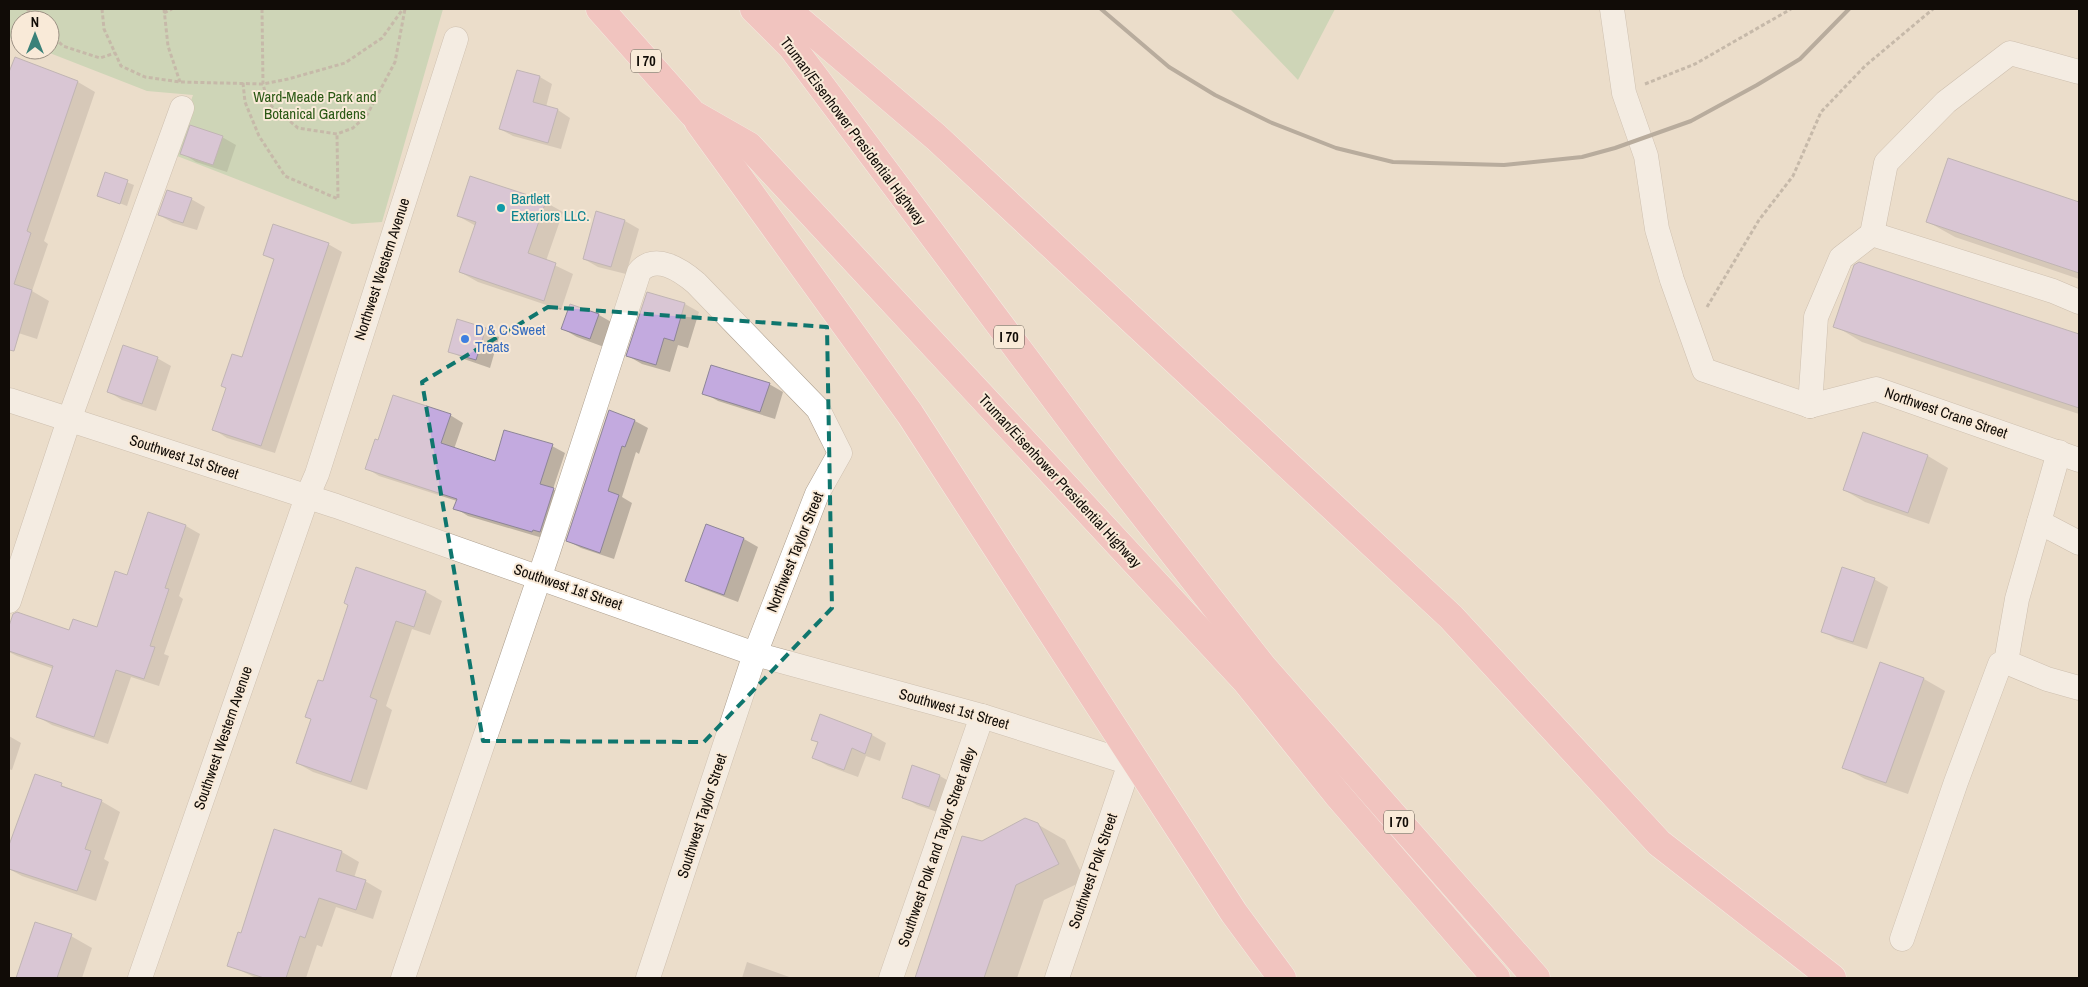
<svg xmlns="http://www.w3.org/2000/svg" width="2088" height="987" viewBox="0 0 2088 987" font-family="'Archivo Narrow',sans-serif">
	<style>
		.green { fill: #abcd9f }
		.shadow { fill: #0003 }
		.building { fill: #c3aadf; stroke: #8d8597 }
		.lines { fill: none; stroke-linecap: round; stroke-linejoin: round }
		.minor-casing { stroke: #ac9e8e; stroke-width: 25 }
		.highway-casing { stroke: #fff; stroke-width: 29 }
		.path { stroke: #9a8f82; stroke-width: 3; stroke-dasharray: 4 2.5; stroke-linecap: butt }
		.minor { stroke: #fff; stroke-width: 24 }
		.highway { stroke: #f9a7b2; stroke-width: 28 }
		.rail { stroke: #7b7166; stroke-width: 4 }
		.marked { fill: none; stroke: #0f766e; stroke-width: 4; stroke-dasharray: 10 6; stroke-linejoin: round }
		.culture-dot { fill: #0f9aa8; stroke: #f9ead8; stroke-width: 2 }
		.shop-dot { fill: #3f7fe0; stroke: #f9ead8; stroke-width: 2 }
		.labels { text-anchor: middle; stroke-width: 4; stroke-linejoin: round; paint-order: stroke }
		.shield { fill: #f9ead8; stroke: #574f46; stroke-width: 1 }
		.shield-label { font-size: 14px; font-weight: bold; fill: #110c07 }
		.park-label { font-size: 15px; fill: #2a5814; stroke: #f9ead8 }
		.street-label { font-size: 15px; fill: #110c07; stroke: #f9ead8 }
		.culture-label { font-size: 15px; fill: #0d838f; stroke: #f9ead8; text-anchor: start }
		.shop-label { font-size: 15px; fill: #366cbe; stroke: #f9ead8; text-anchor: start }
	</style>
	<rect width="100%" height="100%" fill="#ebddcb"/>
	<g class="green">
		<path d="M 9,9 L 443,9 L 382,222 L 352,224 L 172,154 L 193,95 L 147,91 L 42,50 L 50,50 L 50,20 L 20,20 L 20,42 L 9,37 Z"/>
		<path d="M 1230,9 L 1335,9 L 1298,80 Z"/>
	</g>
	<g class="shadow">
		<path d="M 15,58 L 78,82 L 95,92 L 44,241 L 48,244 L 32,291 L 49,301 L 37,339 L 9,330 L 9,76 Z"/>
		<path d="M 518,71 L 540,77 L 552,84 L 546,107 L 558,110 L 570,118 L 561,149 L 513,136 L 500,129 Z"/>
		<path d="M 222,137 L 236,145 L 227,172 L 196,162 L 182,153 Z"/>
		<path d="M 1949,159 L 2079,203 L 2079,279 L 1955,237 L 1928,222 Z"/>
		<path d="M 106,174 L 134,185 L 127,206 L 99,195 Z"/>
		<path d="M 191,199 L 205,207 L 197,230 L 173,223 L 159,215 Z"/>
		<path d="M 545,202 L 563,212 L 546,261 L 573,274 L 561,310 L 478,282 L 460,272 L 476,226 L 458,216 Z"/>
		<path d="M 597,213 L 625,221 L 639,229 L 626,274 L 598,267 L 584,259 Z"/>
		<path d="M 328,244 L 342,252 L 275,453 L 227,438 L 213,429 L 227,388 L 243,359 L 275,261 L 264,254 Z"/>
		<path d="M 1859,263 L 2079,336 L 2079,414 L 1862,342 L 1835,326 Z"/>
		<path d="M 685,304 L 699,312 L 688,348 L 678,345 L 670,372 L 642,364 L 628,356 Z"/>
		<path d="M 571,305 L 599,315 L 613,323 L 604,347 L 577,337 L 563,329 Z"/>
		<path d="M 485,329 L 499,337 L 490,368 L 464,359 L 450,351 Z"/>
		<path d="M 157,358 L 171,366 L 156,411 L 122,400 L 109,392 Z"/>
		<path d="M 769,384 L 783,392 L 775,419 L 718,401 L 704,393 Z"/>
		<path d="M 609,412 L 635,421 L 648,428 L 639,454 L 636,452 L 622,497 L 632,503 L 614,559 L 581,548 L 568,541 Z"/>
		<path d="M 450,415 L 463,423 L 454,449 L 496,462 L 552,446 L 565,453 L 553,489 L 567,497 L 546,539 L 468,516 L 455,508 L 457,501 L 379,476 L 366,468 L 379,441 Z"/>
		<path d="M 1928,456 L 1948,468 L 1929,524 L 1865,502 L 1844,490 Z"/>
		<path d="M 149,513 L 186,526 L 200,534 L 179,596 L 183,599 L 164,654 L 169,656 L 159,686 L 131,677 L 108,744 L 52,725 L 38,717 L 54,669 L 17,656 L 9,652 L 9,630 L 14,615 L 70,632 L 98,629 L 128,577 Z"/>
		<path d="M 707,526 L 744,539 L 758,547 L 738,602 L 701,588 L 687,580 Z"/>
		<path d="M 1874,579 L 1888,587 L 1867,649 L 1836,639 L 1822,631 Z"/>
		<path d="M 426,592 L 442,601 L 430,635 L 412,629 L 386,706 L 392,710 L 367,790 L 313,772 L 297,763 L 324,683 Z"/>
		<path d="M 1881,664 L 1924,679 L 1945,691 L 1908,794 L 1865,779 L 1844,767 Z"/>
		<path d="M 821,716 L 872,735 L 886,743 L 880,761 L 866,756 L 858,777 L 828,766 L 814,758 L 819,743 L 812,740 Z"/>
		<path d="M 9,736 L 21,743 L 12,770 L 9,769 Z"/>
		<path d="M 36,775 L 101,801 L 120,812 L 104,859 L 109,862 L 96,901 L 22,876 L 9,869 L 9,851 Z"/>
		<path d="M 940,776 L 954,784 L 943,814 L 917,805 L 903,797 Z"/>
		<path d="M 1037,824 L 1065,840 L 1085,880 L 1044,900 L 1017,978 L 916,978 L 963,838 L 982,842 Z"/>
		<path d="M 275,831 L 342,852 L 359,862 L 354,878 L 365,881 L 382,891 L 373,919 L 336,907 L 322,947 L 317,945 L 306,978 L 256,978 L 229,965 L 242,935 Z"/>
		<path d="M 36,924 L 71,936 L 92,948 L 82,978 L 18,978 Z"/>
		<path d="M 747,962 L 792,978 L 742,978 Z"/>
	</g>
	<g class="building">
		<path d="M 15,57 L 78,81 L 27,231 L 31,233 L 14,284 L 32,290 L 14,351 L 9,350 L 9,72 Z"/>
		<path d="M 517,70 L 540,76 L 533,102 L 558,109 L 548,143 L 499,129 Z"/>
		<path d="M 190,125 L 223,136 L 213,165 L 180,154 Z"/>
		<path d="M 1948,158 L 2079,202 L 2079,273 L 1926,222 Z"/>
		<path d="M 105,172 L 128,180 L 120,204 L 97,196 Z"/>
		<path d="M 470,176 L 546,201 L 528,253 L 556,263 L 544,301 L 459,272 L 476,222 L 457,216 Z"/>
		<path d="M 167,190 L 192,198 L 183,223 L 158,215 Z"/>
		<path d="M 596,211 L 625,220 L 611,267 L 583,259 Z"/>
		<path d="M 273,224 L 329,243 L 261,446 L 212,430 L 226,388 L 221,386 L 232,354 L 242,357 L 274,259 L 263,255 Z"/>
		<path d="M 1859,262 L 2079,334 L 2079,408 L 1833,327 L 1854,265 Z"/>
		<path d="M 647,292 L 685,303 L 674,341 L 664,338 L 656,365 L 626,356 Z"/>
		<path d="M 570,304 L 599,314 L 590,339 L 561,329 Z"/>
		<path d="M 457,319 L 486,328 L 476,360 L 448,352 Z"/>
		<path d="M 123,345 L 158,357 L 142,404 L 107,392 Z"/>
		<path d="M 711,365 L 770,383 L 760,412 L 702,394 Z"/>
		<path d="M 393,395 L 451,414 L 441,443 L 495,461 L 504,430 L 553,444 L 540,484 L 554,488 L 540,532 L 533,530 L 532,532 L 453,509 L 457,499 L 365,469 L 375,439 L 378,440 Z"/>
		<path d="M 609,410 L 635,420 L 625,447 L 622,446 L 608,491 L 619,495 L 600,553 L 566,541 Z"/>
		<path d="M 1863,432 L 1928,455 L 1908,513 L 1843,490 Z"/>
		<path d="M 148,512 L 186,525 L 165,588 L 169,589 L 150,646 L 155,647 L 144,679 L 116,670 L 94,737 L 36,717 L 53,666 L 9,651 L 9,626 L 13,614 L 17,612 L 69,630 L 73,619 L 97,627 L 115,571 L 127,575 Z"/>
		<path d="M 706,524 L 744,538 L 724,595 L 685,581 Z"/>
		<path d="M 356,567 L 426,591 L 414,627 L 396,621 L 370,697 L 377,700 L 351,782 L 296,763 L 311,719 L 305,717 L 318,680 L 323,681 L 348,605 L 344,603 Z"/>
		<path d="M 1842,567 L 1875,578 L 1853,642 L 1821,632 Z"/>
		<path d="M 1880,662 L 1924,678 L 1886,783 L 1842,768 Z"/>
		<path d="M 820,714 L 872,734 L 865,754 L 852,748 L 844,770 L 812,758 L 818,742 L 811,740 Z"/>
		<path d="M 912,765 L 940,775 L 929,807 L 902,798 Z"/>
		<path d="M 35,774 L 62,783 L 61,786 L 102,800 L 85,849 L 91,851 L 77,891 L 9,869 L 9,845 Z"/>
		<path d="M 1025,818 L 1038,823 L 1059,864 L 1016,885 L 984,978 L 915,978 L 962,836 L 982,841 Z"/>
		<path d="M 274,829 L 342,851 L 336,871 L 366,880 L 356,910 L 319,898 L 305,938 L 300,936 L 286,978 L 264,978 L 227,966 L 238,932 L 241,933 Z"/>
		<path d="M 35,922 L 72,934 L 57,978 L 16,978 Z"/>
	</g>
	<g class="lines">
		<defs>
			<g id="minor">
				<path d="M 1612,9 L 1624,93 L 1646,156 L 1657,229 L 1672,280 L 1704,370 L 1810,406"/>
				<path d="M 1872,234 L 1886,163 L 1946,102 L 2010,53 L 2079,72"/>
				<path d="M 9,400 L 336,506 L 755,654 L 982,716 L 1130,763 L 1057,978"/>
				<path d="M 1810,406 L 1816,317 L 1841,258 L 1872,234 L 2053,291 L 2079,302"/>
				<path d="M 1810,406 L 1876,389 L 2079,460"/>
				<path d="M 2059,452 L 2017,599 L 2006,662 L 2047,679 L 2079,688"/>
				<path d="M 2039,522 L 2079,543"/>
				<path d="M 9,601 L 69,420 L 182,108"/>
				<path d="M 1902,939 L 1956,782 L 2000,664 L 2006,662"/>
				<path d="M 140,978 L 307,497 L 317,474 L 456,39"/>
				<path d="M 403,978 L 548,552 L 639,272 C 655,252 682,271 696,283 L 818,409 L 840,453 L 817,494 L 755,654 L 648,978"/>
				<path d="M 891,978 L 982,716"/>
			</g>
			<g id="highway">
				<path d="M 600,9 L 693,114 L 749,146 L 1246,681 L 1337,794 L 1496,978"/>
				<path d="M 754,9 L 792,47 L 1107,468 L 1262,666 L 1536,978"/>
				<path d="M 786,9 L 936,137 L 1451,617 L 1659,843 L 1832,978"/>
				<path d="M 698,121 L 910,414 L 1234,913 L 1282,978"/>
			</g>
		</defs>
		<use href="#minor" class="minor-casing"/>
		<use href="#highway" class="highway-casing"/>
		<g class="path">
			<path d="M 27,9 L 38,20"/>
			<path d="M 102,9 L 104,29 L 121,66 L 145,77 L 180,82 L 263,84 L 288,79 L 345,63 L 382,38 L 403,9"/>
			<path d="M 164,9 L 168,46 L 180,82"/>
			<path d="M 262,9 L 263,84 L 268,103 L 298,128 L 337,134 L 353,128 L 367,115 L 395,62 L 405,9"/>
			<path d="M 164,13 L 172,9"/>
			<path d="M 50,33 L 63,46 L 100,58 L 115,53"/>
			<path d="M 243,83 L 245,102 L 259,136 L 285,176 L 338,199 L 337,134"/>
			<path d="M 1645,84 L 1695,64 L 1791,9"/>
			<path d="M 1707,307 L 1759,220 L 1793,176 L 1821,112 L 1865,66 L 1933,9"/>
		</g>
		<use href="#minor" class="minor"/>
		<use href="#highway" class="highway"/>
		<path class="rail" d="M 1101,9 L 1169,67 L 1215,95 L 1270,122 L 1336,148 L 1393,162 L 1504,165 L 1582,157 L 1615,148 L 1691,121 L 1757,85 L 1800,59 L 1849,9"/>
	</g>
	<path d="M0 0H2088V987H0ZM 548,307 L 827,327 L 832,608 L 704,742 L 483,741 L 422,382 Z" fill="#ebddcb" fill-opacity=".55" fill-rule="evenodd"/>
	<path class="marked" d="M 548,307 L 827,327 L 832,608 L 704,742 L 483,741 L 422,382 Z"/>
	<circle class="culture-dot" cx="501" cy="208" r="5"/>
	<circle class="shop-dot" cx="465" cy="339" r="5"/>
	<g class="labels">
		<g class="shield">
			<rect x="631" y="49.5" width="30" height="23" rx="4"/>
			<rect x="994" y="325.5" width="30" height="23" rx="4"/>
			<rect x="1384" y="810.5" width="30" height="23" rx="4"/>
		</g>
		<g class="shield-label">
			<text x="646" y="66">I 70</text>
			<text x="1009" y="342">I 70</text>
			<text x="1399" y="827">I 70</text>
		</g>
		<g class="park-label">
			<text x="315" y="102">Ward-Meade Park and<tspan x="315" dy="17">Botanical Gardens</tspan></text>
		</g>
		<g class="street-label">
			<text transform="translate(853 131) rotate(53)" y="5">Truman/Eisenhower Presidential Highway</text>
			<text transform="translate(382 269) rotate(-72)" y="5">Northwest Western Avenue</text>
			<text transform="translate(1946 413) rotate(19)" y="5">Northwest Crane Street</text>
			<text transform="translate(184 457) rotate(18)" y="5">Southwest 1st Street</text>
			<text transform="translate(1060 481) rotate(47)" y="5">Truman/Eisenhower Presidential Highway</text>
			<text transform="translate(795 552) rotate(-68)" y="5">Northwest Taylor Street</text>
			<text transform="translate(568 587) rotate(19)" y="5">Southwest 1st Street</text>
			<text transform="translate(954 709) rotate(16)" y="5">Southwest 1st Street</text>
			<text transform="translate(223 738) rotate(-71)" y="5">Southwest Western Avenue</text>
			<text transform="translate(702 816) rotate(-72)" y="5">Southwest Taylor Street</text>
			<text transform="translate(937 847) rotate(-71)" y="5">Southwest Polk and Taylor Street alley</text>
			<text transform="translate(1093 871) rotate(-71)" y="5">Southwest Polk Street</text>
		</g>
		<g class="culture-label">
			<text x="511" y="204">Bartlett<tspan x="511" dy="17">Exteriors LLC.</tspan></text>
		</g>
		<g class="shop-label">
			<text x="475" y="335">D &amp; C Sweet<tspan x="475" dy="17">Treats</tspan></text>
		</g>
	</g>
	<rect width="2088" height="987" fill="none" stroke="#110c07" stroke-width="20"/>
	<g transform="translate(35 35)"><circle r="24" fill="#f9ead8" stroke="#9c9184"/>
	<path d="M0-4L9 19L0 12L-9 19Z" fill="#3a8179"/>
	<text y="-8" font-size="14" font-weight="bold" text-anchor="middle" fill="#110c07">N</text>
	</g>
</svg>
